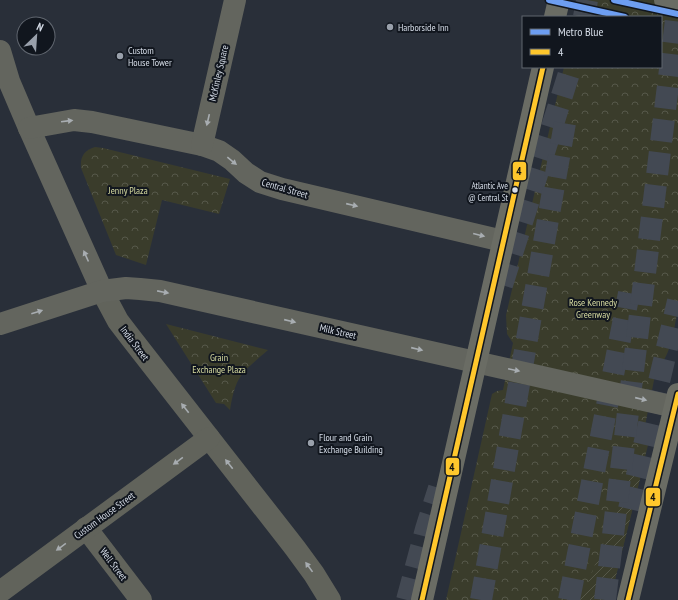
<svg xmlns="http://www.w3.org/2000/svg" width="678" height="600" viewBox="0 0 678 600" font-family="'PT Sans Narrow',sans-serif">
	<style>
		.park { fill: url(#park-crowns) }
		.garden { fill: url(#garden-furrows) }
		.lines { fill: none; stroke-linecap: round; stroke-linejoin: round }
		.motorway-tunnel { stroke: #434953; stroke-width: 22; stroke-dasharray: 22 11; stroke-linecap: butt }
		.minor { stroke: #61635b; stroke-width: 22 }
		.secondary { stroke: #63655e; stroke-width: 22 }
		.primary { stroke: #6a6c64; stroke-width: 22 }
		.bus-1-casing { stroke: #11161e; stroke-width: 8 }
		.bus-1 { stroke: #ffc72c; stroke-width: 5 }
		.metro-1-casing { stroke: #11161e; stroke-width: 9 }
		.metro-1 { stroke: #6d9ef2; stroke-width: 6 }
		.oneway { fill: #a8adb1 }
		.oneway2 { fill: #a7acb0 }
		.poi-dot { fill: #99a0ab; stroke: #11161e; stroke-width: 1.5 }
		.bus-dot { fill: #d6dde8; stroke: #11161e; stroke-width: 1.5 }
		.labels { text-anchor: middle; stroke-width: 4; stroke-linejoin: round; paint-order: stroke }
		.bus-label { font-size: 9px; fill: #d6dde8; stroke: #11161e; text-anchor: end }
		.poi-label { font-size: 10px; fill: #d6dde8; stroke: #11161e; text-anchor: start }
		.street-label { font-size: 10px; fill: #d6dde8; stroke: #11161e }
		.park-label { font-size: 10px; fill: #d7dba0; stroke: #11161e }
		.line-badge { stroke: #11161e; stroke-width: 1.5 }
		.pale-badge-label { font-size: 11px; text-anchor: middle; font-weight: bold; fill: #111 }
	</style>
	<defs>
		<pattern id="park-crowns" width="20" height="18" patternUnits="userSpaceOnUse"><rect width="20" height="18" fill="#3a3c2b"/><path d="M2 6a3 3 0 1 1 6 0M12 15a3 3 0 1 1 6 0" fill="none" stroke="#56584a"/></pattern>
		<pattern id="garden-furrows" width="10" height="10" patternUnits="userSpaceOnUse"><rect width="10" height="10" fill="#3a3c2b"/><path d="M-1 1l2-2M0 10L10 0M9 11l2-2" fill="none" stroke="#56584a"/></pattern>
	</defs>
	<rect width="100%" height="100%" fill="#292f39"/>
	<g class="park">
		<path d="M 580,0 L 678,0 L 678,310 C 673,331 672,355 656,370 L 645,426 L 650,431 L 649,441 L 610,600 L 446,600 L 492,394 L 497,391 L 503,390 L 513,343 L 507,334 L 506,315 L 564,67 L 661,67 L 661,17 L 576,17 Z"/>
		<path d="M 95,147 L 103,148 L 230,179 L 219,214 L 162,200 L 146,265 L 116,255 L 81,168 C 80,157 84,150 95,147 Z"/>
		<path d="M 166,324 L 268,350 C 242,373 236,374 230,410 L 224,404 L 216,403 Z"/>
	</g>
	<path class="garden" d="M 644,463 L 610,600 L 580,600 L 588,583 L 634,464 Z"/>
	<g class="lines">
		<g class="motorway-tunnel">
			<path d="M 584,17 L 587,0"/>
			<path d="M 502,285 L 571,67"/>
			<path d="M 629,509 L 678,301"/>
			<path d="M 407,600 L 426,529 L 439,488"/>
			<path d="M 481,600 L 565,123"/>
			<path d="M 569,600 L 629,293"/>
			<path d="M 605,600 L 678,4"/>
		</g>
		<g class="minor">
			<path d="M 102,291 L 118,321 L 131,338 L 295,548 L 314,574 L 330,600"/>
			<path d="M 86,528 L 141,600"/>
			<path d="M 0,592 L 209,438"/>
		</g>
		<g class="secondary">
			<path d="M 0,51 L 9,81 L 29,128 L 102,291"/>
			<path d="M 29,128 L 74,120 L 92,122 L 202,145 L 219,151 L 232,160 L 246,173 L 260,182 L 282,189 L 503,241"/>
			<path d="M 202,145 L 235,0"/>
			<path d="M 0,324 L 102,291 L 126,288 L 140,289 L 160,291 L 675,407"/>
		</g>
		<g class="primary">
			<path d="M 665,0 L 678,3"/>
			<path d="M 555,17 L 559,0"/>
			<path d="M 422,600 L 543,67"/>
			<path d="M 628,600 L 678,394"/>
		</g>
		<defs>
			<g id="bus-1">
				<path d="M 422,600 L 543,67"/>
				<path d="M 628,600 L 678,394"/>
			</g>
		</defs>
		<use href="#bus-1" class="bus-1-casing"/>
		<use href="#bus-1" class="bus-1"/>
		<defs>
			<g id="metro-1">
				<path d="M 549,0 L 625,17"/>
				<path d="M 614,0 L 678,14"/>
			</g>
		</defs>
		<use href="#metro-1" class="metro-1-casing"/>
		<use href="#metro-1" class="metro-1"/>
	</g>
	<defs><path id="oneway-solid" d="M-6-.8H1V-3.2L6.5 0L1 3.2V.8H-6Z"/></defs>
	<g class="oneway">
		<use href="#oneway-solid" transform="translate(208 120) rotate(103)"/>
		<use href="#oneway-solid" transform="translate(67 121) rotate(-7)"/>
		<use href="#oneway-solid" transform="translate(232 161) rotate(39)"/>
		<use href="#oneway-solid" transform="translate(352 205) rotate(13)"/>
		<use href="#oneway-solid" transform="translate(479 235) rotate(14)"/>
		<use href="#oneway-solid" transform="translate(86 256) rotate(-114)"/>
		<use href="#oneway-solid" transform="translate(163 292) rotate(11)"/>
		<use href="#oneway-solid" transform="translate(37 312) rotate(-18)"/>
		<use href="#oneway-solid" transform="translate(290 321) rotate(13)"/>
		<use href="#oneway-solid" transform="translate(417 349) rotate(13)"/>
		<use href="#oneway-solid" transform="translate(514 370) rotate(12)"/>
		<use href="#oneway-solid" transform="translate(641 399) rotate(13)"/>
	</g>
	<g class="oneway2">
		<use href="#oneway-solid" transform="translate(185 408) rotate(-128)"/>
		<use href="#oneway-solid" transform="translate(178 461) rotate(144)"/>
		<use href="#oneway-solid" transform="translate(229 464) rotate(-128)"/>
		<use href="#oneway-solid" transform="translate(61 547) rotate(144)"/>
		<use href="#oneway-solid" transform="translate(309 567) rotate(-126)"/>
	</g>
	<g class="poi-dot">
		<circle cx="390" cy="27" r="4"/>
		<circle cx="120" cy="56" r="4"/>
		<circle cx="311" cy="443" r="4"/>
	</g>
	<circle class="bus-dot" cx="515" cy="190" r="3.5"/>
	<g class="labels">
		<g class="bus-label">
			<text x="508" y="189">Atlantic Ave<tspan x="508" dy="12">@ Central St</tspan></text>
		</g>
		<g class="poi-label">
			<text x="398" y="31">Harborside Inn</text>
			<text x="128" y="54">Custom<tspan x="128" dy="12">House Tower</tspan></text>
			<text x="319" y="441">Flour and Grain<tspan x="319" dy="12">Exchange Building</tspan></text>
		</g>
		<g class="street-label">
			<text transform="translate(218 73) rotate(-77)" y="4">McKinley Square</text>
			<text transform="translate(285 188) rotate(16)" y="4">Central Street</text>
			<text transform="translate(338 331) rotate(13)" y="4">Milk Street</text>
			<text transform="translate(135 343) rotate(53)" y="4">India Street</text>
			<text transform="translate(104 515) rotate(-36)" y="4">Custom House Street</text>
			<text transform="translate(114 564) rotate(53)" y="4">Well Street</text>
		</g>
		<g class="park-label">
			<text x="128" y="194">Jenny Plaza</text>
			<text x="593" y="306">Rose Kennedy<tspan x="593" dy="12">Greenway</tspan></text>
			<text x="219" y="361">Grain<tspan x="219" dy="12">Exchange Plaza</tspan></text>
		</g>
	</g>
	<g class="line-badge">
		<rect x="512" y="161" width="15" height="20" rx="4" fill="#ffc72c"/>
		<rect x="445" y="457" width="15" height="19" rx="4" fill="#ffc72c"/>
		<rect x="645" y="487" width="16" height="20" rx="4" fill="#ffc72c"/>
	</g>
	<g class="pale-badge-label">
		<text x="519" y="175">4</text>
		<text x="452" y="471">4</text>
		<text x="653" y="501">4</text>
	</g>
	<rect x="522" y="16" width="140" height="52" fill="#11161e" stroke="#60666f"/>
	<rect x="530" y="29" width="20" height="6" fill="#6d9ef2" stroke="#60666f"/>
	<text x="558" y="36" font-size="12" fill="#d6dde8">Metro Blue</text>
	<rect x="530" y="49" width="20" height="6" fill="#ffc72c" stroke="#60666f"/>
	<text x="558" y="56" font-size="12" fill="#d6dde8">4</text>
	<g transform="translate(36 36) rotate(25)"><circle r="19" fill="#11161e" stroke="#60666f"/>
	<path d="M0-3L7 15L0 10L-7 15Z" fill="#99a0ab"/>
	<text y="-6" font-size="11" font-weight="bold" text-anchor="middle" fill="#d6dde8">N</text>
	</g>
</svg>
